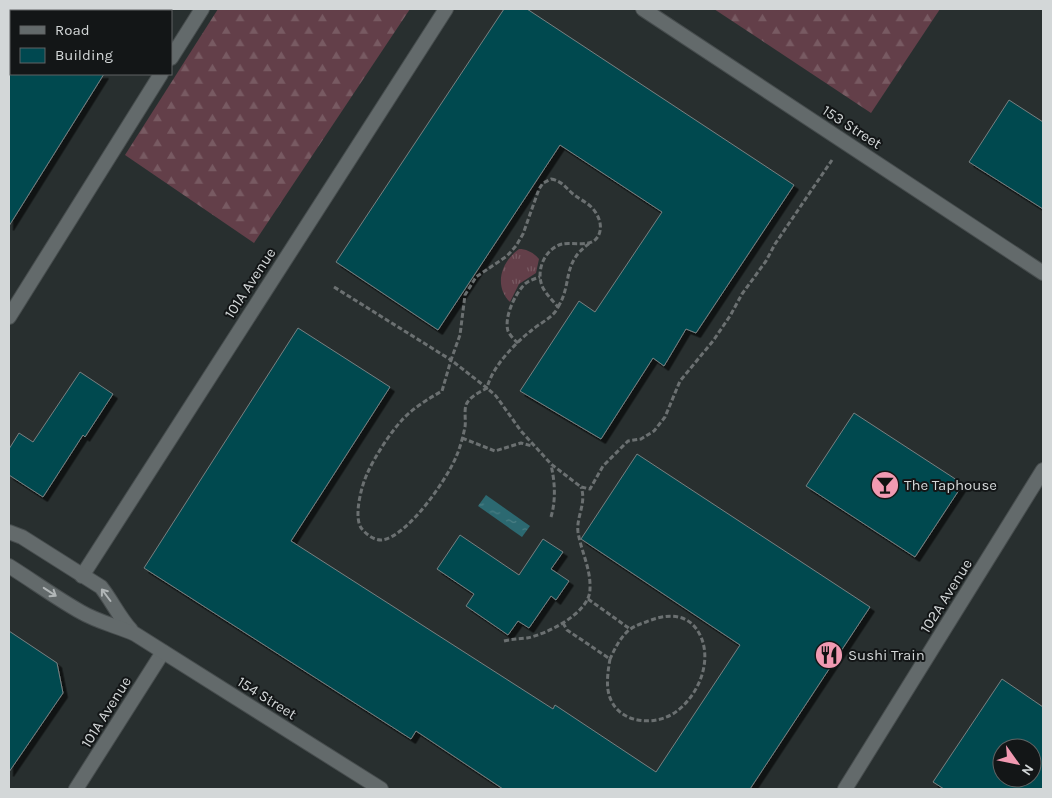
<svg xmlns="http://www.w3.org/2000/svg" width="1052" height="798" viewBox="0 0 1052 798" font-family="Karla,sans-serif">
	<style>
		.forest { fill: url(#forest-firs) }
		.park { fill: url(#park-tufts) }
		.water { fill: url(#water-ripples) }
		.building { fill: #004850; stroke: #788081; fill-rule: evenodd; filter: url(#shadow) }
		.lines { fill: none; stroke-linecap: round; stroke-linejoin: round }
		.service-casing { stroke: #474d4e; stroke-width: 16 }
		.minor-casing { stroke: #474d4e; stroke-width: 16 }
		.tertiary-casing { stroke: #474d4e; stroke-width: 16 }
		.secondary-casing { stroke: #474d4e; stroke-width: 16 }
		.path { stroke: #6b7071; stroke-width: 3; stroke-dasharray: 5 2.5; stroke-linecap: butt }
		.service { stroke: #636a6b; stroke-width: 14 }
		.minor { stroke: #636a6b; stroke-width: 14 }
		.tertiary { stroke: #636a6b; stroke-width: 14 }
		.secondary { stroke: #636a6b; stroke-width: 14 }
		.oneway { stroke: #b1b6b7 }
		.labels { text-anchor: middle; stroke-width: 4; stroke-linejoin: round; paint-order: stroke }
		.street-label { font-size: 15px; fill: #d3d7d8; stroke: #131617 }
		.poi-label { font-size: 15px; fill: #d3d7d8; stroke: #131617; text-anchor: start }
	</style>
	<defs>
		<pattern id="forest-firs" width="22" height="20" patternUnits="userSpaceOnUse" patternTransform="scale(1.25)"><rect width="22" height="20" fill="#633f49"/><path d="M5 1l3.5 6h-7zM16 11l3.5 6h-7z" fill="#785a62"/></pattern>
		<pattern id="park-tufts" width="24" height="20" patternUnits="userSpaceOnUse" patternTransform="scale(1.25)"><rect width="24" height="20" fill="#633f49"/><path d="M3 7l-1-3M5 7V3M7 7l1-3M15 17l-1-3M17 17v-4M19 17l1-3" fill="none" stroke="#785a62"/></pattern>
		<pattern id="water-ripples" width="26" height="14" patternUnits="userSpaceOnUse" patternTransform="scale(1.25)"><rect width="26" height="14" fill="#2c6971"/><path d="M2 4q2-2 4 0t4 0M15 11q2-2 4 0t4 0" fill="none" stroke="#4a7e84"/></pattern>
		<filter id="shadow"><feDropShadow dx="4.5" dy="4.5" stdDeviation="0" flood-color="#0009"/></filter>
	</defs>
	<rect width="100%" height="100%" fill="#282f2f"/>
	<g class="forest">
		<path d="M 218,9 L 410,9 L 254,243 L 125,155 Z"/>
		<path d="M 714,9 L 940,9 L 871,113 Z"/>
	</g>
	<path class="park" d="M 519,249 C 527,249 534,253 539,259 L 536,273 L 519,284 L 510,302 C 493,285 502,261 519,249 Z"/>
	<path class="water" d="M 486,495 L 530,526 L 522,537 L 478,506 Z"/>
	<g class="building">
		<path d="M 504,9 L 527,9 L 794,185 L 696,333 L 686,329 L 664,366 L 653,358 L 601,439 L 520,391 L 579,301 L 595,312 L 662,212 L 560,145 L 438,330 L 336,262 Z"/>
		<path d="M 9,74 L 104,74 L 9,226 Z"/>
		<path d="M 1009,100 L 1043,122 L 1043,209 L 969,162 Z"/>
		<path d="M 298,328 L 390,387 L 291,541 L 553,709 L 555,705 L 656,772 L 740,645 L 581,539 L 637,454 L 870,607 L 750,789 L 503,789 L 416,731 L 411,739 L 144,568 Z"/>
		<path d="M 80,372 L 113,394 L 85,437 L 83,435 L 43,497 L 9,475 L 9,449 L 19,433 L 33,442 Z"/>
		<path d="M 854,413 L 963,484 L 915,557 L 806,486 Z"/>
		<path d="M 460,535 L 519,575 L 543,539 L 563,552 L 551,569 L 569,581 L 556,600 L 551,596 L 529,628 L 518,621 L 508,635 L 466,606 L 474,594 L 437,569 Z"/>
		<path d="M 9,631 L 57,663 L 63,693 L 9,772 Z"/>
		<path d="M 1002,679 L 1043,707 L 1043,789 L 944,789 L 933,782 ZM 1002,748 L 1032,748 L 1032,778 L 1002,778 Z"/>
	</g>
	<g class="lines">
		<defs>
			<g id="service">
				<path d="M 171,58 L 202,9"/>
				<path d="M 9,317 L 161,74"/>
			</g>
			<g id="minor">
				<path d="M 643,9 L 1043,273"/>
				<path d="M 82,576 L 446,9"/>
				<path d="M 76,789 L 163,652"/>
			</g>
			<path id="tertiary" d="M 845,789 L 1043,470"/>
			<g id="secondary">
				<path d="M 9,532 L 22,537 L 101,587 C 112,601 119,617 131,630"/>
				<path d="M 9,566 C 33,581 56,598 81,612 C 98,622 117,626 135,634 L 381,789"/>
			</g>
		</defs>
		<use href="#service" class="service-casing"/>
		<use href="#minor" class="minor-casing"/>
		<use href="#tertiary" class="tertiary-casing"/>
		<use href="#secondary" class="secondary-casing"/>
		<g class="path">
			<path d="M 551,179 C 562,181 565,187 573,194 C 578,198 584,201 589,205 C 599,213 605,229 596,239 C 589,247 571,242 562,244 C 544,249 535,272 543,288 C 547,295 553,301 558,307 C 554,317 540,323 532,330 C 515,343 492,367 487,388 L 451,360 L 460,335 L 465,295 L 476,277 L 507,256 L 516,246 L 523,234 L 539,189 L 543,183 Z"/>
			<path d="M 334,287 L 451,360 L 442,391 C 428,399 413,408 402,420 C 390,433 374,458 367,474 C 361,487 353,519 362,529 C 367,535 374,540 381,540 C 407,538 447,479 456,457 C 460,448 463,437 465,427 C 466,421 464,411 466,405 C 469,397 480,392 487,388 L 496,396 L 521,431 L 551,464 L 581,487 L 590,489 L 603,466 L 628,441 L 641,439 L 654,431 L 665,417 L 680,381 L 713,341 L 730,316 L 742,294 L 766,261 L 775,244 L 832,160"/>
			<path d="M 558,307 C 573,283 561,263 590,243"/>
			<path d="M 518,343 C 514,340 510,335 508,331 C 504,318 514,296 523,286 C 527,281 534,279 540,277"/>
			<path d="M 462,438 L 495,451 L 521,443 L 532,446"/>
			<path d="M 551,517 C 556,500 555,482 551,465"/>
			<path d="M 588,599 L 630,629"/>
			<path d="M 563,623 L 567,630 L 610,659 C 608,671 605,688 611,700 C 622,725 658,726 677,711 C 698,695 712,663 701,637 C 690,612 667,613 646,622 C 640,624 634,626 629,630 C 620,638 615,648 610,659"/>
			<path d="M 504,641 C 512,639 519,639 527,638 C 547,634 590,613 590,589 C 591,569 581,551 578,532 C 576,517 587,503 581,487"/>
		</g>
		<use href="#service" class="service"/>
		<use href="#minor" class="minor"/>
		<use href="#tertiary" class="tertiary"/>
		<use href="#secondary" class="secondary"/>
	</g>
	<defs><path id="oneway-shaft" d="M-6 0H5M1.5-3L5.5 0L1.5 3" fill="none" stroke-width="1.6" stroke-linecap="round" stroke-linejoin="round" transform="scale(1.25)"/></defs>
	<g class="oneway">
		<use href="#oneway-shaft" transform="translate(50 592) rotate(33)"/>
		<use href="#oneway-shaft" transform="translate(106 595) rotate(-127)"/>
	</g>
	<defs>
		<symbol id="bar-disc" viewBox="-11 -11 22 22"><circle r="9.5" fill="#f19ab2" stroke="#131617"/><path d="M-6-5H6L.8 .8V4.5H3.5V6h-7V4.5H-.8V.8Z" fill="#111"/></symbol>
		<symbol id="restaurant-disc" viewBox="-11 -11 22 22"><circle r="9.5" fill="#f19ab2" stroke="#131617"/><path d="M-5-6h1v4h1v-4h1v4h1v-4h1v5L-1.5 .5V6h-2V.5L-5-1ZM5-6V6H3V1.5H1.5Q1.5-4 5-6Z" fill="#111"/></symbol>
	</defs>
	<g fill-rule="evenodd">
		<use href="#bar-disc" x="869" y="469" width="32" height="32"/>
		<use href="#restaurant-disc" x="813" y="639" width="32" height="32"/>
	</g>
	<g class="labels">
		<g class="street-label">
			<text transform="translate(852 127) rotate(33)" y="5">153 Street</text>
			<text transform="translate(250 283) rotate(-57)" y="5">101A Avenue</text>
			<text transform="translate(946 596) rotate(-58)" y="5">102A Avenue</text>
			<text transform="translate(267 698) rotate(32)" y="5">154 Street</text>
			<text transform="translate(106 712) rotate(-58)" y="5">101A Avenue</text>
		</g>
		<g class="poi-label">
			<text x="904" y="490">The Taphouse</text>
			<text x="848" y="660">Sushi Train</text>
		</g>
	</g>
	<rect width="1052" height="798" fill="none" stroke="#d3d7d8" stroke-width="20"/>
	<rect x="10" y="10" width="162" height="65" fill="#131617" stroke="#606364"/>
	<rect x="20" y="26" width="25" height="8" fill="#636a6b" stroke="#606364"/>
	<text x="55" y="35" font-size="15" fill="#d3d7d8">Road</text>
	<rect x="20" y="48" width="25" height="15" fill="#004850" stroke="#606364"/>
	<text x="55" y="60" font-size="15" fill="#d3d7d8">Building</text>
	<g transform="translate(1017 763) rotate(123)"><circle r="24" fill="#131617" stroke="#606364"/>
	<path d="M0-4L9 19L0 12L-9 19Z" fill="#f19ab2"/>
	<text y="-8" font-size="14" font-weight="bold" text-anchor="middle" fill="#d3d7d8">N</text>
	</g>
</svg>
